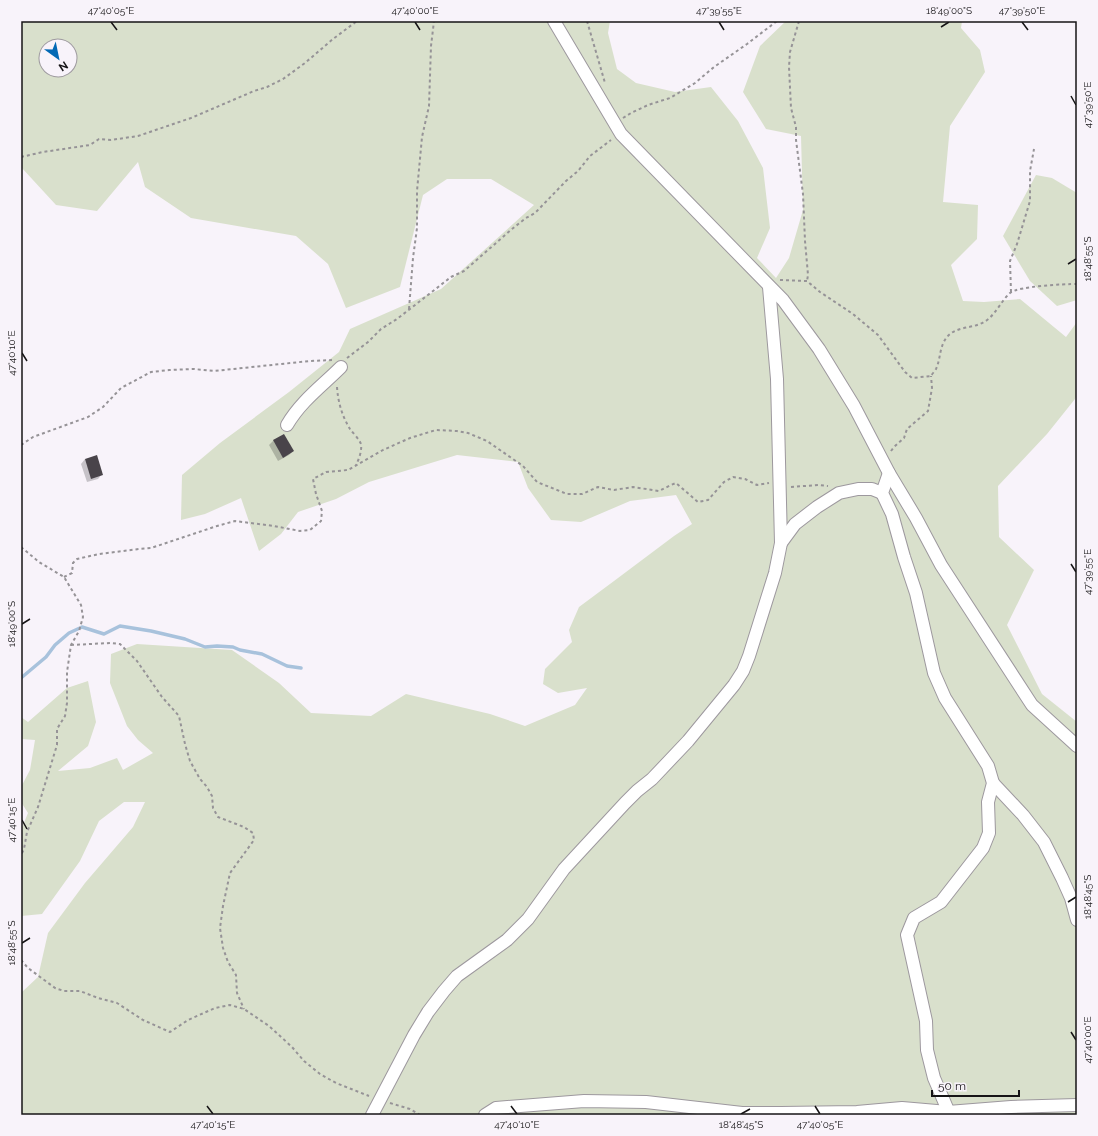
<svg xmlns="http://www.w3.org/2000/svg" width="1098" height="1136" viewBox="0 0 1098 1136" font-family="Raleway,sans-serif">
	<style>
		.green { fill: #d9e0cc; fill-rule: evenodd }
		.shadow { fill: #0003 }
		.lines { fill: none; stroke-linecap: round; stroke-linejoin: round }
		.stream { stroke: #a8c2dc; stroke-width: 3.5 }
		.building { fill: #49444a }
		.minor-casing { stroke: #9d989e; stroke-width: 14 }
		.path { stroke: #969397; stroke-width: 2; stroke-dasharray: 3 3; stroke-linecap: butt }
		.minor { stroke: #fff; stroke-width: 12 }
		.ticks { fill: none; stroke: #161416; stroke-width: 1.5 }
		.neatline { fill: none; stroke: #161416; stroke-width: 1.5 }
		.ticks-label { font-size: 10px; text-anchor: middle; fill: #161416 }
	</style>
	<rect width="100%" height="100%" fill="#f8f3fa"/>
	<g class="green">
		<path d="M 21,21 L 610,21 L 608,33 L 617,69 L 636,83 L 675,92 L 711,87 L 738,121 L 763,168 L 770,228 L 757,258 L 776,278 L 789,258 L 803,210 L 801,136 L 766,129 L 743,92 L 760,46 L 786,21 L 962,21 L 961,28 L 980,50 L 985,72 L 950,126 L 943,202 L 978,205 L 977,239 L 951,265 L 963,301 L 984,302 L 1020,299 L 1066,337 L 1077,322 L 1077,395 L 1075,399 L 1047,434 L 998,486 L 999,537 L 1034,570 L 1007,625 L 1042,694 L 1077,722 L 1077,1115 L 21,1115 L 21,1007 L 22,992 L 38,977 L 48,933 L 85,883 L 133,827 L 145,802 L 124,802 L 99,821 L 80,861 L 42,914 L 21,916 L 21,830 L 28,813 L 21,802 L 21,787 L 30,770 L 35,740 L 21,739 L 21,717 L 28,722 L 67,688 L 88,681 L 96,722 L 88,746 L 58,771 L 90,768 L 117,758 L 123,770 L 153,753 L 138,740 L 127,726 L 110,683 L 111,654 L 137,644 L 232,650 L 279,683 L 311,713 L 371,716 L 406,694 L 490,714 L 525,726 L 575,705 L 587,688 L 558,693 L 543,684 L 545,669 L 572,642 L 569,630 L 579,607 L 614,581 L 674,536 L 692,524 L 676,495 L 630,501 L 581,522 L 551,520 L 528,488 L 518,462 L 457,455 L 369,482 L 336,499 L 298,512 L 281,534 L 259,551 L 241,498 L 205,514 L 181,520 L 182,475 L 220,443 L 289,392 L 339,352 L 350,329 L 441,289 L 534,205 L 491,179 L 447,179 L 423,195 L 400,287 L 346,308 L 328,264 L 296,236 L 191,218 L 145,187 L 138,162 L 97,211 L 56,205 L 21,167 ZM 46,46 L 70,46 L 70,70 L 46,70 Z"/>
		<path d="M 1036,175 L 1052,178 L 1077,193 L 1077,300 L 1057,306 L 1030,281 L 1003,236 Z"/>
	</g>
	<g class="shadow">
		<path d="M 284,435 L 293,451 L 289,455 L 278,461 L 269,445 L 273,441 Z"/>
		<path d="M 85,459 L 102,474 L 98,479 L 87,482 L 81,464 Z"/>
	</g>
	<g class="lines">
		<path class="stream" d="M 21,678 L 46,657 L 55,645 L 69,633 L 82,627 L 104,634 L 120,626 L 151,631 L 185,639 L 205,647 L 217,646 L 233,647 L 240,650 L 262,654 L 287,666 L 301,668"/>
	</g>
	<g class="building">
		<path d="M 284,434 L 294,451 L 283,458 L 273,440 Z"/>
		<path d="M 97,455 L 103,475 L 91,479 L 85,459 Z"/>
	</g>
	<g class="lines">
		<defs>
			<g id="minor">
				<path d="M 554,21 L 621,134 L 783,300 L 819,349 L 854,406 L 889,473 L 916,518 L 941,565 L 1032,705 L 1077,746"/>
				<path d="M 287,425 C 301,401 322,386 341,367"/>
				<path d="M 889,473 L 882,493 L 892,514 L 904,557 L 916,593 L 934,673 L 945,698 L 988,766 L 993,783 L 988,802 L 989,833 L 983,848 L 941,902 L 914,918 L 907,935 L 926,1021 L 927,1050 L 934,1078 L 950,1115"/>
				<path d="M 781,543 L 795,524 L 817,507 L 839,493 L 858,489 L 872,489 L 882,493"/>
				<path d="M 993,783 L 1023,815 L 1044,842 L 1062,878 L 1071,898 L 1077,920"/>
				<path d="M 372,1115 L 414,1035 L 428,1012 L 444,991 L 457,976 L 507,940 L 528,919 L 564,869 L 625,803 L 637,791 L 652,779 L 688,741 L 734,685 L 743,671 L 749,656 L 775,573 L 781,543 L 777,379 L 769,287"/>
				<path d="M 485,1115 L 496,1108 L 584,1101 L 646,1102 L 742,1113 L 781,1113 L 857,1112 L 902,1108 L 948,1112 L 1011,1107 L 1077,1105"/>
			</g>
		</defs>
		<use href="#minor" class="minor-casing"/>
		<g class="path">
			<path d="M 587,21 L 605,83"/>
			<path d="M 799,21 L 790,52 L 789,67 L 791,108 L 796,127 L 796,140 L 803,194 L 805,241 L 808,275 L 807,281"/>
			<path d="M 623,118 L 631,113 L 648,105 L 670,98 L 695,83 L 714,67 L 747,44 L 777,21"/>
			<path d="M 21,157 L 43,152 L 90,145 L 99,139 L 111,140 L 138,136 L 191,118 L 254,91 L 267,87 L 283,79 L 305,63 L 333,39 L 357,21"/>
			<path d="M 780,280 L 807,281 L 820,292 L 853,314 L 878,335 L 905,372 L 912,378 L 931,376 C 932,374 935,371 936,369 C 941,358 939,347 947,337 C 956,326 972,329 984,322 C 995,316 1001,301 1010,293 C 1018,286 1065,284 1077,284"/>
			<path d="M 1011,292 L 1010,261 L 1017,244 L 1030,201 L 1030,171 L 1034,149"/>
			<path d="M 409,309 L 413,258 L 417,228 L 417,191 L 422,137 L 429,106 L 431,46 L 434,21"/>
			<path d="M 347,358 L 368,342 L 381,329 L 397,319 L 451,277 L 464,271 L 512,229 L 526,218 L 535,213 L 566,181 L 578,171 L 590,156 L 611,140"/>
			<path d="M 337,387 C 338,402 342,416 350,429 C 353,433 359,439 361,444 C 362,451 359,459 356,465"/>
			<path d="M 21,445 L 33,437 L 88,417 L 103,407 L 121,388 L 151,372 L 169,370 L 194,369 L 214,371 L 310,361 L 332,360"/>
			<path d="M 891,451 L 894,447 L 904,438 L 907,429 L 928,411 L 932,388 L 931,376"/>
			<path d="M 791,487 L 818,485 L 828,486"/>
			<path d="M 21,547 L 39,562 L 64,577 L 81,605 L 83,617 L 79,631 L 71,645 L 67,672 L 67,703 L 65,716 L 57,729 L 57,745 L 38,807 L 27,832 L 24,849 L 21,855"/>
			<path d="M 64,577 L 72,573 L 73,563 L 77,559 L 99,554 L 139,549 L 151,548 L 217,526 L 235,521 L 274,526 L 300,531 L 310,530 L 321,521 L 322,511 L 316,494 L 313,479 L 326,472 L 348,470 L 383,450 L 410,438 L 436,430 L 457,431 L 468,433 L 487,441 L 523,466 L 537,482 L 567,494 L 582,494 L 598,487 L 614,490 L 633,487 L 659,491 L 671,485 L 676,483 L 698,502 L 708,500 L 724,482 L 733,477 L 745,479 L 757,485 L 769,483"/>
			<path d="M 71,645 L 110,643 L 120,644 L 137,661 L 162,697 L 179,716 L 185,744 L 190,761 L 200,779 L 207,787 L 212,796 L 213,808 L 218,817 L 244,827 L 253,833 L 254,840 L 230,873 L 223,906 L 220,928 L 223,948 L 228,962 L 236,975 L 237,993 L 244,1009"/>
			<path d="M 21,960 L 28,968 L 55,988 L 64,991 L 80,991 L 98,998 L 117,1003 L 143,1020 L 170,1032 L 188,1020 L 215,1008 L 230,1005 L 244,1009 L 269,1026 L 292,1047 L 304,1061 L 320,1074 L 336,1083 L 369,1096"/>
			<path d="M 390,1103 L 410,1109 L 420,1115"/>
		</g>
		<use href="#minor" class="minor"/>
	</g>
	<path class="ticks" d="M 111,22 L 117,30M 415,22 L 420,30M 719,22 L 724,30M 1022,22 L 1028,30M 941,27 L 949,22M 1071,96 L 1076,105M 1068,264 L 1076,259M 22,353 L 27,361M 1071,564 L 1076,572M 22,624 L 30,619M 22,820 L 27,829M 1068,902 L 1076,897M 22,943 L 30,938M 1071,1032 L 1076,1040M 207,1106 L 213,1114M 511,1106 L 517,1114M 815,1106 L 820,1114M 741,1114 L 750,1109"/>
	<rect width="1098" height="1136" fill="none" stroke="#f8f3fa" stroke-width="44"/>
	<g transform="translate(58 58) rotate(147)"><circle r="19" fill="#f8f3fa" stroke="#9e9a9f"/>
	<path d="M0-3L7 15L0 10L-7 15Z" fill="#0269b5"/>
	<text y="-6" font-size="11" font-weight="bold" text-anchor="middle" fill="#161416">N</text>
	</g>
	<path d="M932 1090v6h87v-6" fill="none" stroke="#161416" stroke-width="2"/>
	<text x="938" y="1090" font-size="12" fill="#161416" stroke="#f8f3fa" stroke-width="3" paint-order="stroke">50 m</text>
	<rect x="22" y="22" width="1054" height="1092" class="neatline"/>
	<g class="ticks-label">
		<text x="111" y="14">47°40'05"E</text>
		<text x="415" y="14">47°40'00"E</text>
		<text x="719" y="14">47°39'55"E</text>
		<text x="949" y="14">18°49'00"S</text>
		<text x="1022" y="14">47°39'50"E</text>
		<text transform="translate(1087 105) rotate(-90)" y="4">47°39'50"E</text>
		<text transform="translate(1087 259) rotate(-90)" y="4">18°48'55"S</text>
		<text transform="translate(11 353) rotate(-90)" y="4">47°40'10"E</text>
		<text transform="translate(1087 572) rotate(-90)" y="4">47°39'55"E</text>
		<text transform="translate(11 624) rotate(-90)" y="4">18°49'00"S</text>
		<text transform="translate(11 820) rotate(-90)" y="4">47°40'15"E</text>
		<text transform="translate(1087 897) rotate(-90)" y="4">18°48'45"S</text>
		<text transform="translate(11 943) rotate(-90)" y="4">18°48'55"S</text>
		<text transform="translate(1087 1040) rotate(-90)" y="4">47°40'00"E</text>
		<text x="213" y="1128">47°40'15"E</text>
		<text x="517" y="1128">47°40'10"E</text>
		<text x="741" y="1128">18°48'45"S</text>
		<text x="820" y="1128">47°40'05"E</text>
	</g>
</svg>
